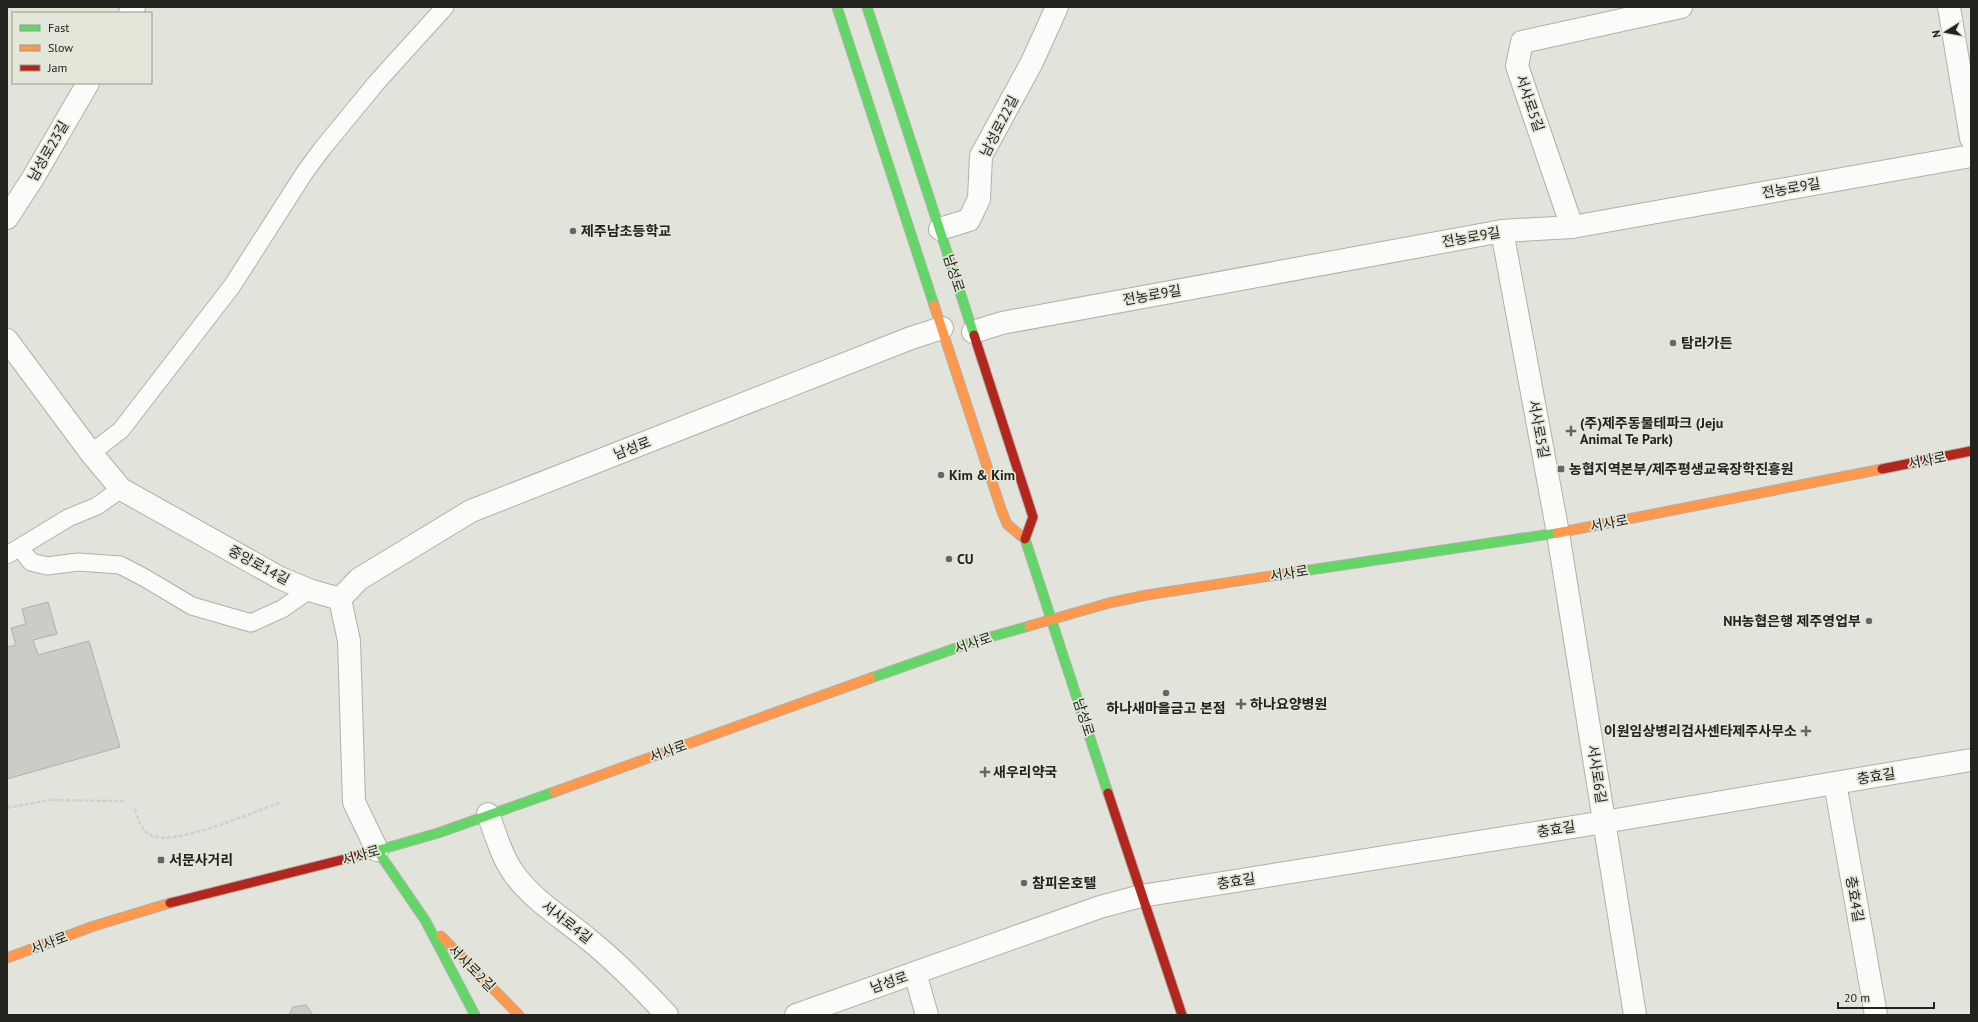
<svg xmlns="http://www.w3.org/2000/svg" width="1978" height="1022" viewBox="0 0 1978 1022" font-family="'PT Sans','Noto Sans KR',sans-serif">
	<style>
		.building { fill: #cbccc6; stroke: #afb0aa }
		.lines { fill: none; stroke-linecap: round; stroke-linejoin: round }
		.lane-casing { stroke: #afb1aa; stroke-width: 19 }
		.street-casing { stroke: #afb1aa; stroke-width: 24 }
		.fast-casing { stroke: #afb1aa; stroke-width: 11 }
		.slow-casing { stroke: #afb1aa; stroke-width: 11 }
		.jam-casing { stroke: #afb1aa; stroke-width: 11 }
		.path { stroke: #d0d1ce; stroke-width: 2.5; stroke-dasharray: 4 2; stroke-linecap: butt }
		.lane { stroke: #fbfbfa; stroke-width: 17 }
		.street { stroke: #fbfbfa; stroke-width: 22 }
		.fast { stroke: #63d668; stroke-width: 9 }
		.slow { stroke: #ff974d; stroke-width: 9 }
		.jam { stroke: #b3261e; stroke-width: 9 }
		.poi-dot { fill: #656760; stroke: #e3e7d9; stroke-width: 1.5 }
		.labels { text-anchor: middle; stroke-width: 3.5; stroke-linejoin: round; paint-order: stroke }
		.street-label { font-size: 14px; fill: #22231e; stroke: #e3e7d9 }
		.poi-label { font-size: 14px; font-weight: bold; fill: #22231e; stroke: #e3e7d9; text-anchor: start }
	</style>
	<rect width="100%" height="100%" fill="#e2e4dc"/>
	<g class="building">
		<path d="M 48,602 L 57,634 L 33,640 L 38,655 L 89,641 L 120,747 L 7,779 L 7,647 L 16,645 L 11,628 L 26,624 L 22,609 Z"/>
		<path d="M 306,1005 L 313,1015 L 289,1015 L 293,1007 Z"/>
	</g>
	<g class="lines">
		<defs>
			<g id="lane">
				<path d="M 91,453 L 121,430 L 232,286 L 305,172 L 322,149 L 377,82 L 445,7"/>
				<path d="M 20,548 L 31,562 L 47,566 L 78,562 L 120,565 L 145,578 L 192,606 L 251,623 L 282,609 L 309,590"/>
				<path d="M 7,555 L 68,518 L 97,506 L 121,489"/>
			</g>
			<g id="street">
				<path d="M 1949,7 L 1971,138"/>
				<path d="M 130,13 L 134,7"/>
				<path d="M 7,218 L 33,178 L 88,83"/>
				<path d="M 1572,227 L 1517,66 L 1522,42 L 1681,7"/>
				<path d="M 940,229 L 969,220 L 979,199 L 981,156 L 1032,62 L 1057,7"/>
				<path d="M 1502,231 L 1558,533 L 1635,1015"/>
				<path d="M 973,332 L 1002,323 L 1502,231 L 1572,227 L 1971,156"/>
				<path d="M 7,340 L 91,453 L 121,489 L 280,578 L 309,590 L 340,599"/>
				<path d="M 340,599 L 359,579 L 471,511 L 911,338 L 942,328"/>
				<path d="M 340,599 L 349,641 L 354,802 L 377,850"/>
				<path d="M 1835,783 L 1876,1015"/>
				<path d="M 488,814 C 496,835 502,858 515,875 C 534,901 564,919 588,939 C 617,962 642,988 667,1015"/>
				<path d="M 915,973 L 927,1015"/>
				<path d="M 796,1015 L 1100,907 L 1141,896 L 1604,822 L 1971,760"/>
			</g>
			<g id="fast">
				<path d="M 837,7 L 934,305"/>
				<path d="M 867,7 L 974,335"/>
				<path d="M 1020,535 L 1025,539 L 1108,793"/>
				<path d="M 1303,571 L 1557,533"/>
				<path d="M 871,678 L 976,641 L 1029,626"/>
				<path d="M 377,850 L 425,920 L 475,1015"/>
				<path d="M 369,853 L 438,833 L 554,792"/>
			</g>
			<g id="slow">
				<path d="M 934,305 L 1001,509 L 1007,524 L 1020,535"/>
				<path d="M 1557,533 L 1882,469"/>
				<path d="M 1029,626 L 1109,603 L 1147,595 L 1303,571"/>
				<path d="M 554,792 L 871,678"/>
				<path d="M 441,936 L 519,1015"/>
				<path d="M 7,958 L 94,926 L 170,903"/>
			</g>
			<g id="jam">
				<path d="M 974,335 L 1033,517 L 1025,539"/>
				<path d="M 1882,469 L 1971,451"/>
				<path d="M 1108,793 L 1182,1015"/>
				<path d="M 170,903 L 369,853"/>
			</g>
		</defs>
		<use href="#lane" class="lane-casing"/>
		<use href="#street" class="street-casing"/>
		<use href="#fast" class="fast-casing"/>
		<use href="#slow" class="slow-casing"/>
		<use href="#jam" class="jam-casing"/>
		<g class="path">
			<path d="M 7,808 L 49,800 L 123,801"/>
			<path d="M 135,809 C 138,819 141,829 150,835 C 174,848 253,811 280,803"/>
		</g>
		<use href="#lane" class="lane"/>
		<use href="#street" class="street"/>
		<use href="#fast" class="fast"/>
		<use href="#slow" class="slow"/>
		<use href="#jam" class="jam"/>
	</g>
	<g class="poi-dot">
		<circle cx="573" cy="231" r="4"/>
		<circle cx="1673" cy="343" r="4"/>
		<path d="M1569 425h4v4h4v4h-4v4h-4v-4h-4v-4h4z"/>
		<rect x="1557" y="465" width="8" height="8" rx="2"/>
		<circle cx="941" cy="475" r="4"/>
		<circle cx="949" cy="559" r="4"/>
		<circle cx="1869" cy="621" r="4"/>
		<circle cx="1166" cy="693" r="4"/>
		<path d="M1239 698h4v4h4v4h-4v4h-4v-4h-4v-4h4z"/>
		<path d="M1804 725h4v4h4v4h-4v4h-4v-4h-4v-4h4z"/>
		<path d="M983 766h4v4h4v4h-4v4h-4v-4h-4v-4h4z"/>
		<rect x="157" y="856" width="8" height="8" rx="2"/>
		<circle cx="1024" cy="883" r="4"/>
	</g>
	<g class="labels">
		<g class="street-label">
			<text transform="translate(1530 103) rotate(71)" y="5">서사로5길</text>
			<text transform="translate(999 126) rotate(-63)" y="5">남성로22길</text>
			<text transform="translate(48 151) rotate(-60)" y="5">남성로23길</text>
			<text transform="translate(1791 188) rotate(-10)" y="5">전농로9길</text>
			<text transform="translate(1471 237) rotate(-10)" y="5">전농로9길</text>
			<text transform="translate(954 273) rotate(72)" y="5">남성로</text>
			<text transform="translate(1152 295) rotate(-10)" y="5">전농로9길</text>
			<text transform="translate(1539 429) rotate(79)" y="5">서사로5길</text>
			<text transform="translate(632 448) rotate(-21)" y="5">남성로</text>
			<text transform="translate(1927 460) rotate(-11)" y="5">서사로</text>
			<text transform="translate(1609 523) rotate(-11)" y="5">서사로</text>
			<text transform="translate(259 565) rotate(28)" y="5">중앙로14길</text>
			<text transform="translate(1289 573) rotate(-9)" y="5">서사로</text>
			<text transform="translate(973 643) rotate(-19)" y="5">서사로</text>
			<text transform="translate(1084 717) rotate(72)" y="5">남성로</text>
			<text transform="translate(668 751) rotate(-20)" y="5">서사로</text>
			<text transform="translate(1597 774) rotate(81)" y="5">서사로6길</text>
			<text transform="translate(1876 776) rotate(-9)" y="5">충효길</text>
			<text transform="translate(1556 829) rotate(-9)" y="5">충효길</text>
			<text transform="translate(361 855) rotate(-16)" y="5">서사로</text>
			<text transform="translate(1236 881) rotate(-9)" y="5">충효길</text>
			<text transform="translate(1855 899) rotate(80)" y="5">충효4길</text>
			<text transform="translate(567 922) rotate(38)" y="5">서사로4길</text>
			<text transform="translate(49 943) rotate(-21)" y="5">서사로</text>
			<text transform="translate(472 968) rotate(45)" y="5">서사로2길</text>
			<text transform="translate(889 982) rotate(-19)" y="5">남성로</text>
		</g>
		<g class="poi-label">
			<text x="581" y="236">제주남초등학교</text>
			<text x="1681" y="348">탐라가든</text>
			<text x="1580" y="428">(주)제주동물테파크 (Jeju<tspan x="1580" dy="16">Animal Te Park)</tspan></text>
			<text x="1569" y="474">농협지역본부/제주평생교육장학진흥원</text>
			<text x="949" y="480">Kim &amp; Kim</text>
			<text x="957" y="564">CU</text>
			<text x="1861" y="626" text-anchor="end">NH농협은행 제주영업부</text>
			<text x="1250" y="709">하나요양병원</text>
			<text x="1166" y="713" text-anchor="middle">하나새마을금고 본점</text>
			<text x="1797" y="736" text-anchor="end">이원임상병리검사센타제주사무소</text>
			<text x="993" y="777">새우리약국</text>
			<text x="169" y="865">서문사거리</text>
			<text x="1032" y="888">참피온호텔</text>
		</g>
	</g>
	<rect width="1978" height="1022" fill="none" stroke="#22231e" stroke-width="16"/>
	<rect x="12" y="12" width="140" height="72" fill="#e3e7d9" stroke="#96998e"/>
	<rect x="20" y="25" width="20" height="6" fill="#63d668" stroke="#96998e"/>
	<text x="48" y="32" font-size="12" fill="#22231e">Fast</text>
	<rect x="20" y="45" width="20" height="6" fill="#ff974d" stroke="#96998e"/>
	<text x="48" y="52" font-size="12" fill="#22231e">Slow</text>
	<rect x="20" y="65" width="20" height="6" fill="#b3261e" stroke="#96998e"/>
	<text x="48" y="72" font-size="12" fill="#22231e">Jam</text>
	<g transform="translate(1946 32) rotate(259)" stroke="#e3e7d9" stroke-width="3" paint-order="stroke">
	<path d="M0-3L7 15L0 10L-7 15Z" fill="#22231e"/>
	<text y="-6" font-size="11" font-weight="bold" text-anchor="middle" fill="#22231e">N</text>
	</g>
	<path d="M1838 1002v6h96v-6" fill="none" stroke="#22231e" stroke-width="2"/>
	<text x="1844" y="1002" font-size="12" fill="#22231e" stroke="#e3e7d9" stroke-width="3" paint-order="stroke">20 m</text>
</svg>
